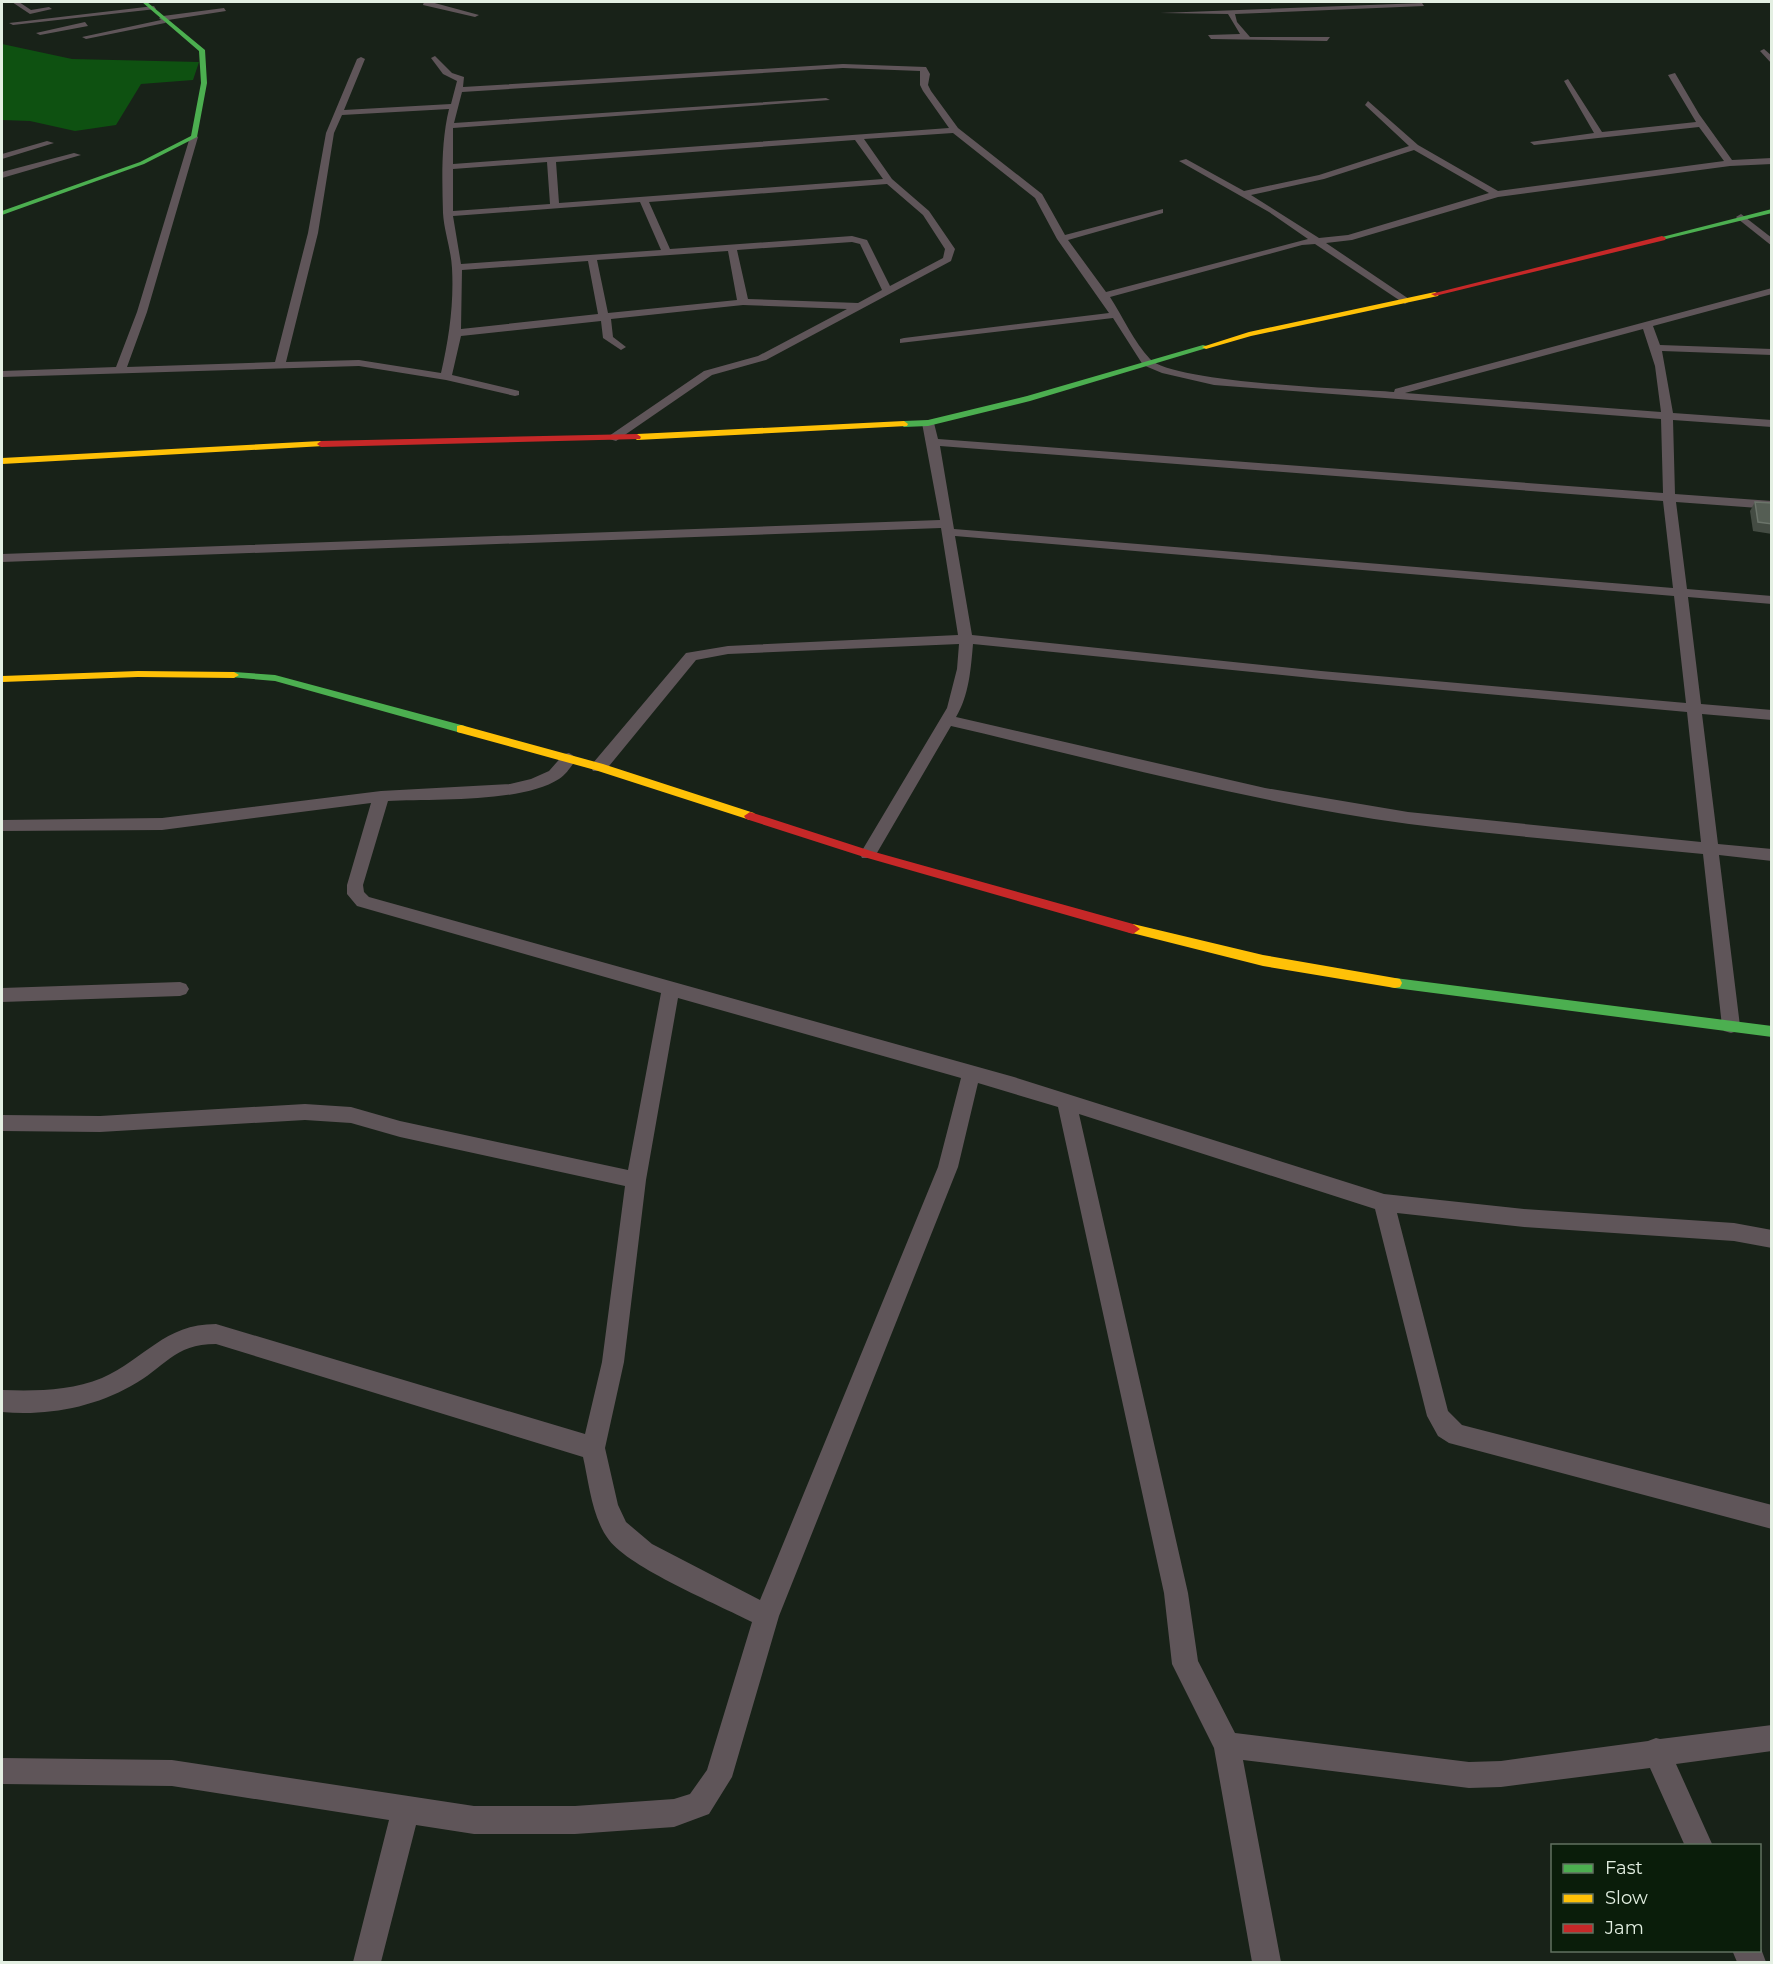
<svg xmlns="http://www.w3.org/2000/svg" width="1773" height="1964" viewBox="0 0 1773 1964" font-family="Montserrat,sans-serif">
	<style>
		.forest { fill: #0e5111 }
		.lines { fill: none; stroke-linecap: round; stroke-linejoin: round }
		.street { fill: #5f5559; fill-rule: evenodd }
		.fast { fill: #4caf50; fill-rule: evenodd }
		.slow { fill: #ffc107; fill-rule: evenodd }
		.jam { fill: #c62828; fill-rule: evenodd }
		.wall { fill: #444c43 }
		.building { fill: #555e54; stroke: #6b746a; stroke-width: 1.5 }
	</style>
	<rect width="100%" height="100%" fill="#182218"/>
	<path class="forest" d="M 2,44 L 72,59 L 199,62 L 193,80 L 141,84 L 116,125 L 75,131 L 30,121 L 2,120 Z"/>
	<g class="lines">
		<g class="street">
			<path d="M 12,2 L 19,2 L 31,10 L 49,7 L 52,9 L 30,14 Z"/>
			<path d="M 424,2 L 431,2 L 479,15 L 475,17 L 423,5 Z"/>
			<path d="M 1422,3 L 1424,6 L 1235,14 L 1237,22 L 1250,37 L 1330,37 L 1327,41 L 1211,39 L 1208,35 L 1240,34 L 1228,14 L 1160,13 Z"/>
			<path d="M 154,6 L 156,9 L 13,25 L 9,23 Z"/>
			<path d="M 224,8 L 226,11 L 168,20 L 165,23 L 86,39 L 82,37 L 161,20 L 159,18 L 163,16 Z"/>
			<path d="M 85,22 L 88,26 L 40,35 L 36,33 Z"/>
			<path d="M 1764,49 L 1772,56 L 1772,64 L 1760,51 Z"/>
			<path d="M 435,56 L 452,73 L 464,77 L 463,87 L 843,64 L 926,67 L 930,74 L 928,85 L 931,91 L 958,128 L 1042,194 L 1065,235 L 1163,209 L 1163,213 L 1068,240 L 1106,292 L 1308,239 L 1269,212 L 1179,161 L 1186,159 L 1244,191 L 1319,175 L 1409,146 L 1365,105 L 1368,101 L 1418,145 L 1498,191 L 1724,161 L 1699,127 L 1534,145 L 1530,142 L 1594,133 L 1564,81 L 1568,79 L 1602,132 L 1696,122 L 1668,75 L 1675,73 L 1699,114 L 1732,160 L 1772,158 L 1772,164 L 1730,166 L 1498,197 L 1352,240 L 1326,243 L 1409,299 L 1410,301 L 1405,304 L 1315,244 L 1302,245 L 1110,297 C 1123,317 1134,342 1150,359 C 1172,383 1354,389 1394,392 L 1395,389 L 1772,288 L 1772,294 L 1653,326 L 1660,345 L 1772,349 L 1772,355 L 1662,351 L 1673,413 L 1772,420 L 1772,427 L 1673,420 L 1675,494 L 1772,501 L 1772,509 L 1676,502 L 1687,589 L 1772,596 L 1772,604 L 1688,597 L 1701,704 L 1772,710 L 1772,720 L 1702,714 L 1718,844 L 1772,849 L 1772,861 L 1719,855 L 1740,1026 L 1738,1031 L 1731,1033 L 1724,1031 L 1722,1026 L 1703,854 C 1605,844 1506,836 1409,824 C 1254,803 1102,761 951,726 L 874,858 L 862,858 L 860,854 L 947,708 L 957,669 L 959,644 L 728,654 L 696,660 L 605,771 L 593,771 L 591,767 L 593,763 L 686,653 L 728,646 L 958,635 L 941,528 L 2,562 L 2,554 L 940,520 L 922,423 L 928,420 L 934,423 L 938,439 L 1663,493 L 1661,419 L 1214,385 L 1162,373 L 1143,365 L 1113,318 L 900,343 L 900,339 L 904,338 L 1109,313 L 1057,239 L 1035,198 L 953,133 L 864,139 L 892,179 L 929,211 L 955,249 L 951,261 L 766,360 L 712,375 L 616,441 L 606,438 L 704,371 L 758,356 L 847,309 L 743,305 L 611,319 L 613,337 L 626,347 L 621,350 L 603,338 L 601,321 L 461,336 L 452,375 L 519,391 L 519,395 L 515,396 L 446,380 L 359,366 L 2,377 L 2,371 L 116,367 L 137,312 L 190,137 L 194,134 L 198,137 L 147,312 L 127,367 L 275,362 L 308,233 L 326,133 L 357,59 L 361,57 L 365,59 L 344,110 L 451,104 L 457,81 L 443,74 L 431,58 ZM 843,68 L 920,71 L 920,85 L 923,91 L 949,128 L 453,164 L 453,128 L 830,100 L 826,98 L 454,123 L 462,92 ZM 449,109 C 441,142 442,179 443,213 C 444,231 451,249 452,268 C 454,304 449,338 441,373 L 359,360 L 286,362 L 318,233 L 334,133 L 342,115 ZM 855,140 L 883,179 L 559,203 L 556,162 ZM 1414,150 L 1489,193 L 1348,235 L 1319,238 L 1251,195 L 1324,179 ZM 547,162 L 550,204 L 453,211 L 453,169 ZM 887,184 L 923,215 L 945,249 L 943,258 L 890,286 L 867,240 L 852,236 L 670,249 L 649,202 ZM 640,202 L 661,250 L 461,264 L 453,216 ZM 852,242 L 860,244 L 882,290 L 858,303 L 748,299 L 737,250 ZM 728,251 L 737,300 L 608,313 L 597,260 ZM 588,261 L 598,314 L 461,329 L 462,270 ZM 1643,329 L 1655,366 L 1661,412 L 1405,393 ZM 940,446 L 1663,501 L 1673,588 L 954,529 ZM 955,536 L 1674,596 L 1686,703 L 1321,671 L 972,635 ZM 973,644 L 1321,679 L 1687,712 L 1701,842 L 1408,812 L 1265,788 L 956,717 C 969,696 971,668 973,644 Z"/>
			<path d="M 47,141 L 54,143 L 2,159 L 2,154 Z"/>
			<path d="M 74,153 L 81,155 L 2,178 L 2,172 Z"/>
			<path d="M 1741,214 L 1772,238 L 1772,246 L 1738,219 L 1736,217 Z"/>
			<path d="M 569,753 L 577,758 C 572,765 566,775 559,779 C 522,803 432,799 388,801 L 363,885 L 364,892 L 369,897 L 1014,1077 L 1384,1194 L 1524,1209 L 1734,1223 L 1772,1230 L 1772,1248 L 1734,1241 L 1524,1227 L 1397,1213 L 1448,1411 L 1462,1425 L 1772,1505 L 1772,1529 L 1449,1443 L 1438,1436 L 1427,1416 L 1375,1209 L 1079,1114 L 1188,1593 L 1198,1661 L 1235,1733 L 1469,1762 L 1501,1761 L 1648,1741 L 1656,1738 L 1660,1739 L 1772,1725 L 1772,1751 L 1676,1764 L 1713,1846 L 1685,1846 L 1650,1768 L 1501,1787 L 1469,1788 L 1243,1760 L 1281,1962 L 1252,1962 L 1214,1748 L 1172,1664 L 1164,1593 L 1058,1107 L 978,1083 L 958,1167 L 779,1616 L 732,1777 L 709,1814 L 674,1827 L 575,1834 L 474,1834 L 416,1825 L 381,1962 L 353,1962 L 389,1820 L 172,1786 L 2,1784 L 2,1758 L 172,1760 L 474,1806 L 575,1806 L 674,1799 L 690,1794 L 707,1770 L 752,1622 C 717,1604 630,1568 609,1540 C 592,1518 589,1483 583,1457 L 216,1344 C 173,1344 165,1368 131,1386 C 92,1408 46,1416 2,1412 L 2,1390 C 35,1391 70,1391 102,1378 C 145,1359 164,1324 216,1324 L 585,1434 L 602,1362 L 625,1186 L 400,1137 L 351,1123 L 305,1120 L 100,1132 L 2,1131 L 2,1115 L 100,1116 L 305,1104 L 351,1107 L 400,1121 L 628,1170 L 661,993 L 357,906 L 347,894 L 347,885 L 371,803 L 162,830 L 2,831 L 2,820 L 162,818 L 381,791 L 510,784 L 531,779 L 549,771 L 564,754 ZM 678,998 L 961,1078 L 938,1167 L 760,1600 L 652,1544 L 626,1522 L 618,1505 L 605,1448 L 624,1362 L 646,1180 Z"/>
			<path d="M 180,982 L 186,984 L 189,989 L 186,994 L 180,996 L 2,1002 L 2,988 Z"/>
			<path d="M 1760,1946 L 1766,1962 L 1737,1962 L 1732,1950 L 1760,1950 Z"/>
		</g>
		<g class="fast">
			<path d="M 142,2 L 147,2 L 205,50 L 207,83 L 197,137 L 144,164 L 2,215 L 2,211 L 140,162 L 191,136 L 201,83 L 199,51 Z"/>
			<path d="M 1772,209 L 1772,213 L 1662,240 L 1658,238 Z"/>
			<path d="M 1203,345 L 1210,347 L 1030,401 L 928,426 L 904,427 L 900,424 L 904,421 L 928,420 L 1027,396 Z"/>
			<path d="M 234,672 L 275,675 L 465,726 L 467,729 L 461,733 L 275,681 L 230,677 L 230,673 Z"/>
			<path d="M 1395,978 L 1772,1026 L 1772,1037 L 1395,988 L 1390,987 L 1388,983 L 1390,979 Z"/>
		</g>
		<g class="slow">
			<path d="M 1435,292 L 1439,294 L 1438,296 L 1251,336 L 1206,349 L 1202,347 L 1249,332 Z"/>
			<path d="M 904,421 L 908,424 L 907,426 L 637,440 L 633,437 L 637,434 Z"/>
			<path d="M 321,441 L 324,442 L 324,446 L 2,464 L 2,458 Z"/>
			<path d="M 138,671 L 234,672 L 239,675 L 234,678 L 138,677 L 2,682 L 2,676 Z"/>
			<path d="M 461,725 L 603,764 L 754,813 L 756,816 L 750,820 L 595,770 L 457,732 L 457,726 Z"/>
			<path d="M 1133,924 L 1263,955 L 1395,978 L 1400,979 L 1402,983 L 1400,987 L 1395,988 L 1263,966 L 1128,932 L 1126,929 L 1128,926 Z"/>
		</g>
		<g class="jam">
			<path d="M 1662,236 L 1666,238 L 1665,240 L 1435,296 L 1431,294 Z"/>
			<path d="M 637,434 L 641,437 L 640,439 L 321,447 L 317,444 L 321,441 Z"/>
			<path d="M 750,812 L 871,851 L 1133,924 L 1140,929 L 1133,934 L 864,857 L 746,819 L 744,816 Z"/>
		</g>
	</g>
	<path class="wall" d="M 1755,502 L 1772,503 L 1772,534 L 1753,531 L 1750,511 Z"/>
	<path class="building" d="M 1755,502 L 1772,503 L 1772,524 L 1758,522 Z"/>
	<rect width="1773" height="1964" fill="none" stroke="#e3efe2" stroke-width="6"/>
	<rect x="1551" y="1844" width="210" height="108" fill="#0a1d0a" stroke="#617160" stroke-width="1.5"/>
	<rect x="1563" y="1864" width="30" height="9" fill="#4caf50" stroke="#617160" stroke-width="1.5"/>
	<text x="1605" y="1874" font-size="18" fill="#e3efe2">Fast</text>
	<rect x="1563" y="1894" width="30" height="9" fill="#ffc107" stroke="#617160" stroke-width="1.5"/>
	<text x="1605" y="1904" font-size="18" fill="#e3efe2">Slow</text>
	<rect x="1563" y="1924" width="30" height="9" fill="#c62828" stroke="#617160" stroke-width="1.5"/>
	<text x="1605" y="1934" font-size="18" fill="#e3efe2">Jam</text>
</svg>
